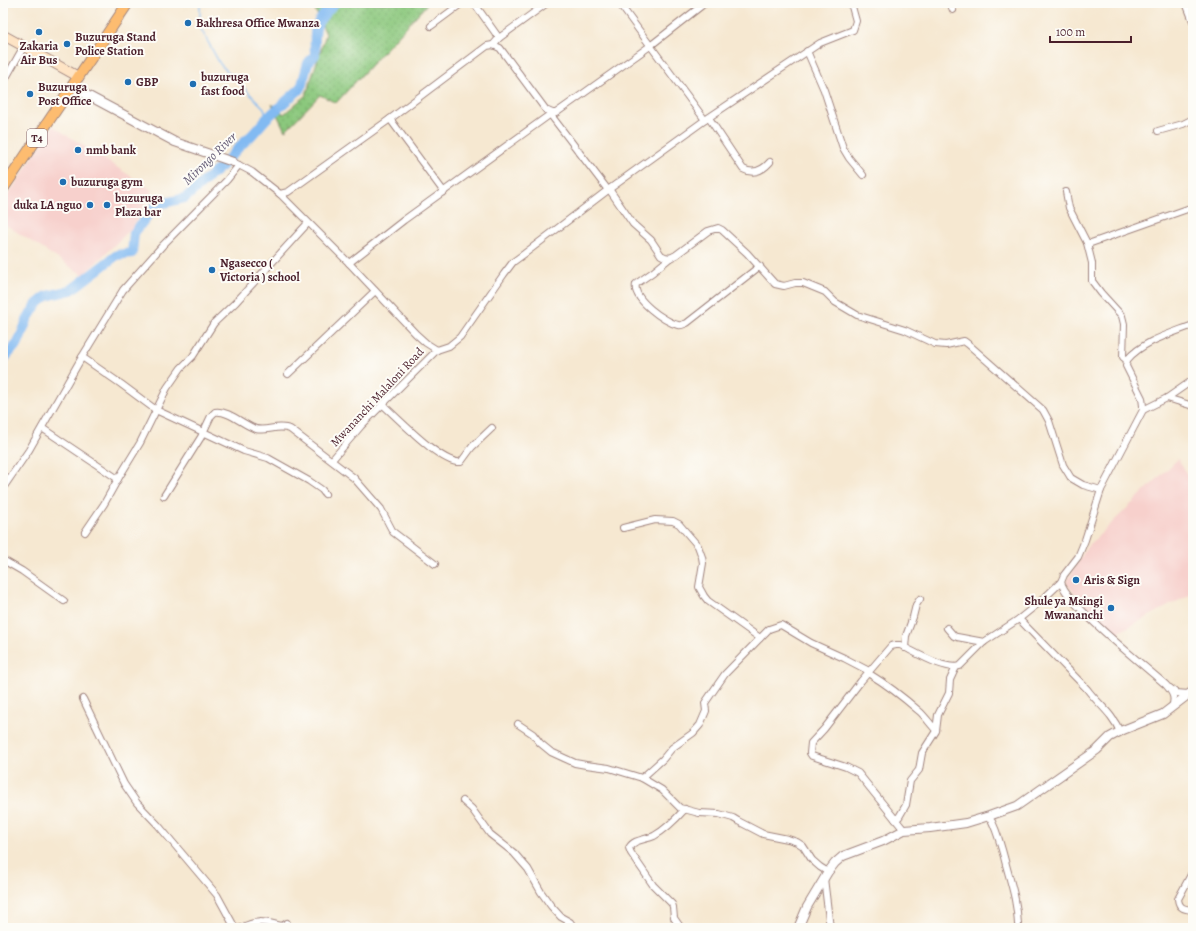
<svg xmlns="http://www.w3.org/2000/svg" width="1196" height="931" viewBox="0 0 1196 931" font-family="Alegreya,serif">
	<style>
		.built { fill: #f7d0cc }
		.green { fill: url(#green-dots); stroke: #6a7454 }
		.lines { fill: none; stroke-linecap: round; stroke-linejoin: round }
		.stream { stroke: #82baf2; stroke-width: 1.5 }
		.river { stroke: #82baf2; stroke-width: 10 }
		.minor-casing { stroke: #a0847e; stroke-width: 8 }
		.tertiary-casing { stroke: #a0847e; stroke-width: 10 }
		.secondary-casing { stroke: #a0847e; stroke-width: 11 }
		.trunk-casing { stroke: #a0847e; stroke-width: 12 }
		.minor { stroke: #fff; stroke-width: 6 }
		.tertiary { stroke: #fff; stroke-width: 8 }
		.secondary { stroke: #fee4c5; stroke-width: 9 }
		.trunk { stroke: #fdbc6f; stroke-width: 10 }
		.poi-dot { fill: #1f6fb2; stroke: #fdfcf7; stroke-width: 1.5 }
		.labels { text-anchor: middle; stroke-width: 4; stroke-linejoin: round; paint-order: stroke }
		.shield { fill: #fdfcf7; stroke: #806168; stroke-width: 1 }
		.shield-label { font-size: 11px; font-weight: bold; fill: #4a1f2b }
		.poi-label { font-size: 12px; font-weight: bold; fill: #4a1f2b; stroke: #fdfcf7; text-anchor: start }
		.street-label { font-size: 12px; fill: #4a1f2b; stroke: #fdfcf7 }
		.water-label { font-size: 13px; font-style: italic; fill: #5e5571; stroke: #fdfcf7 }
	</style>
	<defs>
		<pattern id="green-dots" width="8" height="8" patternUnits="userSpaceOnUse"><rect width="8" height="8" fill="#8bc87d"/><path d="M2 2h.1M6 6h.1" fill="none" stroke="#79ab6c" stroke-width="1.8" stroke-linecap="round"/></pattern>
	</defs>
	<rect width="100%" height="100%" fill="#fdfcf7"/>
	<filter id="ink" filterUnits="userSpaceOnUse"><feTurbulence type="fractalNoise" baseFrequency=".025" numOctaves="2"/><feDisplacementMap in="SourceGraphic" scale="8" xChannelSelector="R" yChannelSelector="G"/><feConvolveMatrix kernelMatrix="1 2 1 2 8 2 1 2 1" color-interpolation-filters="sRGB"/></filter>
	<filter id="wash" filterUnits="userSpaceOnUse"><feTurbulence type="fractalNoise" baseFrequency=".012" numOctaves="4" result="noise"/><feDisplacementMap in="SourceGraphic" scale="16" xChannelSelector="R" yChannelSelector="G"/><feGaussianBlur stdDeviation="0.9" result="paint"/><feColorMatrix in="noise" values="0 0 0 0 0 0 0 0 0 0 0 0 0 0 0 0 0 1.4 0 .05"/><feComposite in="paint" operator="in"/></filter>
	<g filter="url(#wash)">
		<rect width="100%" height="100%" fill="#f6e8d1"/>
		<g class="built">
			<path d="M 53,126 L 152,190 L 132,228 L 83,275 L 3,223 L 3,203 Z"/>
			<path d="M 1178,459 L 1193,485 L 1193,593 L 1115,634 L 1087,608 L 1066,583 L 1087,547 Z"/>
		</g>
		<path class="green" d="M 312,3 L 428,3 L 336,103 L 320,95 L 285,131 L 272,104 L 284,114 L 306,95 L 326,34 Z"/>
		<g class="lines">
			<path class="stream" d="M 200,3 L 200,27 L 220,64 L 264,108 L 267,118"/>
			<path class="river" d="M 3,360 L 18,343 L 28,318 L 37,304 L 47,296 L 71,290 L 117,255 L 132,253 L 134,233 L 156,205 L 185,198 L 222,166 L 240,146 L 252,135 L 267,118 L 301,88 L 308,63 L 315,55 C 314,25 314,24 335,3"/>
		</g>
	</g>
	<g filter="url(#ink)">
		<g class="lines">
			<defs>
				<g id="minor">
					<path d="M 474,3 L 499,38"/>
					<path d="M 619,3 L 705,120"/>
					<path d="M 950,3 L 953,10"/>
					<path d="M 1186,3 L 1193,21"/>
					<path d="M 431,26 L 462,3"/>
					<path d="M 493,45 L 499,38 L 547,3"/>
					<path d="M 807,51 L 824,90 L 843,148 L 849,158 L 863,175"/>
					<path d="M 3,83 L 24,46"/>
					<path d="M 550,114 L 608,190"/>
					<path d="M 709,118 L 743,169 C 754,175 763,170 770,162"/>
					<path d="M 390,119 L 444,192"/>
					<path d="M 1158,131 L 1183,124 L 1193,119"/>
					<path d="M 233,162 L 252,172 L 280,194 L 288,192 L 390,119 L 487,46 L 493,45 L 500,48 L 546,110 L 552,113 L 556,113 L 650,46 L 705,3"/>
					<path d="M 609,189 L 633,224 L 651,240 L 661,255 L 665,257 L 670,258 L 676,255 L 708,231 L 718,228 L 722,230 L 747,253 L 775,284 L 784,286 L 795,283 L 803,283 L 825,292 L 835,302 L 857,315 L 905,330 L 935,344 L 946,345 L 964,341 L 968,344 L 1043,410 L 1049,421 L 1063,465 L 1071,478 L 1083,485 L 1101,490"/>
					<path d="M 1066,192 L 1069,208 L 1087,243 L 1091,243 L 1193,207"/>
					<path d="M 280,194 L 349,263 L 416,334 L 426,343 L 437,350 L 449,346 L 460,337 L 504,274 L 513,262 L 524,254 L 608,190 L 705,120 L 820,43 L 853,30 L 856,21 L 851,3"/>
					<path d="M 1087,243 L 1092,263 L 1092,281 L 1101,293 L 1122,316 L 1124,324 L 1123,357 L 1127,360"/>
					<path d="M 670,258 L 653,272 L 636,284 C 632,299 665,322 678,325 C 681,326 684,324 687,323 L 760,266"/>
					<path d="M 349,263 L 404,220 L 552,113"/>
					<path d="M 82,357 L 121,384 L 156,410 L 244,451 L 268,458 L 309,481 L 322,490 L 325,494"/>
					<path d="M 288,374 L 375,291"/>
					<path d="M 1167,398 L 1193,406"/>
					<path d="M 382,404 C 397,417 442,465 461,462 L 472,447 L 492,428"/>
					<path d="M 1143,410 L 1167,398 L 1193,380"/>
					<path d="M 42,428 L 118,479"/>
					<path d="M 332,460 L 361,426 L 437,350"/>
					<path d="M 3,488 L 29,450 L 82,357 L 123,290 L 163,245 L 227,180 L 239,165"/>
					<path d="M 164,496 L 201,437 L 211,416 L 215,412 C 229,410 243,425 256,429 C 268,432 277,424 290,429 L 354,478 L 381,509 L 393,532 L 435,564"/>
					<path d="M 623,528 L 655,520 L 673,521 L 679,524 L 698,546 L 702,557 L 703,563 L 699,587 L 704,596 L 708,601 L 760,638"/>
					<path d="M 85,532 L 104,504 L 118,479 L 140,443 L 167,388 L 181,368 L 193,356 L 214,323 L 236,302 L 308,223"/>
					<path d="M 3,560 L 22,571 L 64,601"/>
					<path d="M 1019,619 L 1087,689 C 1098,704 1113,714 1120,732"/>
					<path d="M 947,628 L 954,636 L 957,637 L 984,642"/>
					<path d="M 905,648 L 906,636 L 913,617 L 916,605 L 920,599"/>
					<path d="M 868,673 C 886,684 903,697 919,711 C 925,716 930,724 936,730"/>
					<path d="M 1170,688 L 1176,693 L 1189,694"/>
					<path d="M 83,699 L 124,784 L 137,803 L 158,825 L 217,895 L 235,928"/>
					<path d="M 1172,707 C 1176,697 1172,692 1166,685 C 1146,667 1066,604 1061,582 L 1064,575 L 1078,557 L 1085,540 L 1101,490 L 1143,410 L 1143,406 L 1142,398 L 1126,366 L 1127,360 C 1143,341 1170,334 1193,325"/>
					<path d="M 518,724 L 533,734 L 540,743 L 551,752 L 575,763 L 586,765 L 609,768 L 642,778 L 662,790 L 680,808 L 699,813 L 719,814 L 733,818 L 738,821 L 763,834 L 788,839 L 797,842 L 803,846 L 812,860 L 820,867 L 828,872"/>
					<path d="M 642,778 L 663,759 L 672,748 L 693,733 L 700,725 L 706,711 L 705,703 L 707,700 L 725,674 L 769,629 L 781,625 L 811,643 L 844,658 L 869,671"/>
					<path d="M 463,801 L 472,809 L 490,834 L 514,853 L 528,869 L 541,892 L 551,906 L 561,917 L 570,922 L 574,928"/>
					<path d="M 989,816 C 997,829 1000,843 1004,857 C 1010,881 1017,899 1018,924"/>
					<path d="M 895,819 L 899,817 L 906,805 L 910,781 L 919,770 L 922,753 L 936,731 L 938,715 L 949,693 L 950,680 L 956,667"/>
					<path d="M 904,830 L 858,773 L 846,767 L 812,756 L 810,753 L 811,743 L 824,729 L 861,681 L 891,646 L 896,645 L 900,645 C 915,652 945,671 960,666 L 984,642 L 1019,619 L 1040,602 L 1061,582"/>
					<path d="M 1193,871 L 1178,899 C 1179,909 1185,909 1193,910"/>
					<path d="M 824,878 L 830,928"/>
					<path d="M 241,928 C 257,919 265,922 282,926 L 287,923"/>
					<path d="M 681,928 L 674,918 L 673,907 L 672,904 L 653,885 L 631,853 L 629,848 C 634,839 645,840 654,836 C 665,830 676,819 685,809"/>
				</g>
				<g id="tertiary">
					<path d="M 72,87 L 175,142 L 233,162"/>
					<path d="M 798,928 L 807,907 L 828,872 L 835,863 L 843,856 L 883,841 L 904,830 L 930,828 L 966,823 L 989,816 L 1017,806 L 1097,750 L 1110,737 L 1123,730 L 1163,714 L 1193,691"/>
				</g>
				<path id="secondary" d="M 3,35 L 79,77"/>
				<path id="trunk" d="M 3,189 L 128,3"/>
			</defs>
			<use href="#minor" class="minor-casing"/>
			<use href="#tertiary" class="tertiary-casing"/>
			<use href="#secondary" class="secondary-casing"/>
			<use href="#trunk" class="trunk-casing"/>
			<use href="#minor" class="minor"/>
			<use href="#tertiary" class="tertiary"/>
			<use href="#secondary" class="secondary"/>
			<use href="#trunk" class="trunk"/>
		</g>
	</g>
	<g class="poi-dot">
		<circle cx="188" cy="23" r="4"/>
		<circle cx="39" cy="32" r="4"/>
		<circle cx="67" cy="44" r="4"/>
		<circle cx="128" cy="82" r="4"/>
		<circle cx="193" cy="84" r="4"/>
		<circle cx="30" cy="94" r="4"/>
		<circle cx="78" cy="150" r="4"/>
		<circle cx="63" cy="182" r="4"/>
		<circle cx="90" cy="205" r="4"/>
		<circle cx="107" cy="205" r="4"/>
		<circle cx="212" cy="270" r="4"/>
		<circle cx="1076" cy="580" r="4"/>
		<circle cx="1111" cy="608" r="4"/>
	</g>
	<g class="labels">
		<rect class="shield" x="27" y="129" width="20" height="18" rx="3"/>
		<g class="shield-label">
			<text x="37" y="142">T4</text>
		</g>
		<g class="poi-label">
			<text x="196" y="27">Bakhresa Office Mwanza</text>
			<text x="75" y="41">Buzuruga Stand<tspan x="75" dy="14">Police Station</tspan></text>
			<text x="39" y="50" text-anchor="middle">Zakaria<tspan x="39" dy="14">Air Bus</tspan></text>
			<text x="201" y="81">buzuruga<tspan x="201" dy="14">fast food</tspan></text>
			<text x="136" y="86">GBP</text>
			<text x="38" y="91">Buzuruga<tspan x="38" dy="14">Post Office</tspan></text>
			<text x="86" y="154">nmb bank</text>
			<text x="71" y="186">buzuruga gym</text>
			<text x="115" y="202">buzuruga<tspan x="115" dy="14">Plaza bar</tspan></text>
			<text x="82" y="209" text-anchor="end">duka LA nguo</text>
			<text x="220" y="267">Ngasecco (<tspan x="220" dy="14">Victoria ) school</tspan></text>
			<text x="1084" y="584">Aris &amp; Sign</text>
			<text x="1103" y="605" text-anchor="end">Shule ya Msingi<tspan x="1103" dy="14">Mwananchi</tspan></text>
		</g>
		<g class="street-label">
			<text transform="translate(377 397) rotate(-47)" y="4">Mwananchi Malaloni Road</text>
		</g>
		<g class="water-label">
			<text transform="translate(209 158) rotate(-44)" y="5">Mirongo River</text>
		</g>
	</g>
	<rect width="1196" height="931" fill="none" stroke="#fdfcf7" stroke-width="16"/>
	<path d="M1050 36v6h81v-6" fill="none" stroke="#4a1f2b" stroke-width="2"/>
	<text x="1056" y="36" font-size="12" fill="#4a1f2b" stroke="#fdfcf7" stroke-width="3" paint-order="stroke">100 m</text>
</svg>
